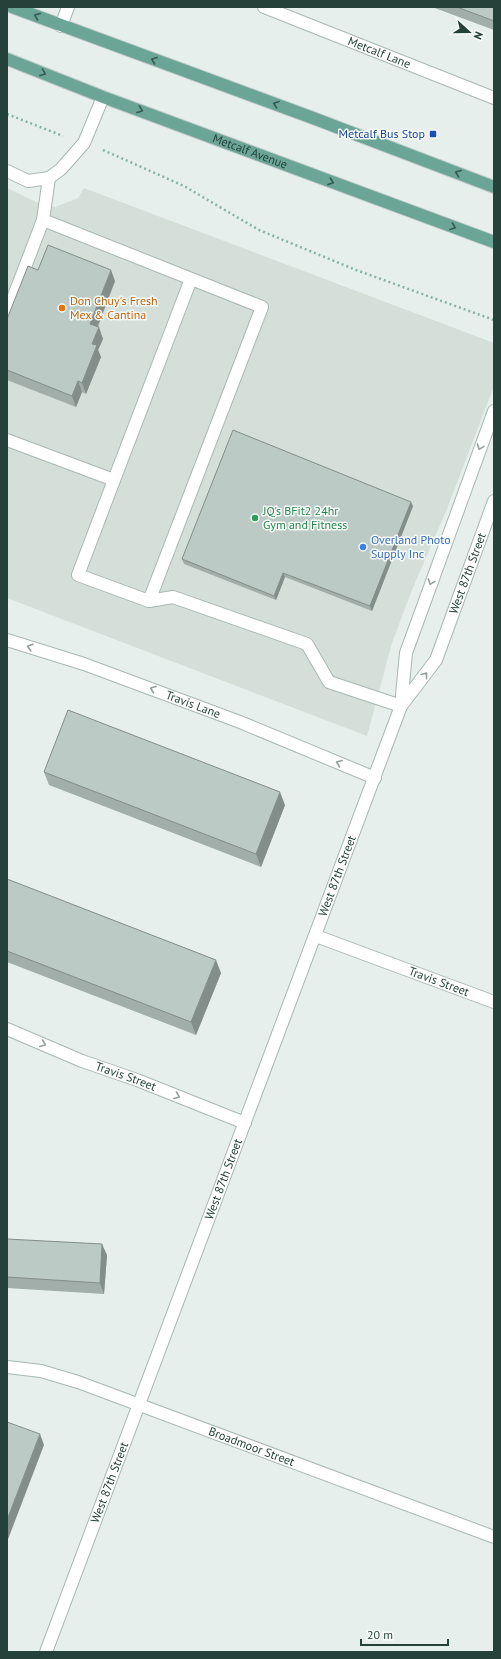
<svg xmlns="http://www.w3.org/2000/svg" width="501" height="1659" viewBox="0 0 501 1659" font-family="'PT Sans',sans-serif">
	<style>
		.built { fill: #d4dfda }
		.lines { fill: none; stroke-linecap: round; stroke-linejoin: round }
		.minor-casing { stroke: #a8b8b2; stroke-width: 14 }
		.major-casing { stroke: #c2cac8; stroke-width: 14 }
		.path { stroke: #86b3a5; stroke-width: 2.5; stroke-dasharray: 2 3; stroke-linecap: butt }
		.minor { stroke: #fff; stroke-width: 12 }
		.major { stroke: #6aa596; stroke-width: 12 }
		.wall { fill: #a1aea9 }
		.shaded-wall { fill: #838d89 }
		.building { fill: #bbcac4; stroke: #838d89 }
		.oneway { stroke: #365b51 }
		.oneway2 { stroke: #92a09c }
		.transit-dot { fill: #1a4fb4; stroke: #f7fbf9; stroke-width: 1.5 }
		.food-dot { fill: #e8710a; stroke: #f7fbf9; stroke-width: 1.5 }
		.leisure-dot { fill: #2e9e5b; stroke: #f7fbf9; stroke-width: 1.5 }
		.shop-dot { fill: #3f7fe0; stroke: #f7fbf9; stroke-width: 1.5 }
		.labels { text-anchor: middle; stroke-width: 3; stroke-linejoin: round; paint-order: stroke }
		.street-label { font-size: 12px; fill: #24423a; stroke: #f7fbf9 }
		.transit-label { font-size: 12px; fill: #164399; stroke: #f7fbf9; text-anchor: end }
		.food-label { font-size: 12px; fill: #c56008; stroke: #f7fbf9; text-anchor: start }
		.leisure-label { font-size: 12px; fill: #27864d; stroke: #f7fbf9; text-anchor: start }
		.shop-label { font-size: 12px; fill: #366cbe; stroke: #f7fbf9; text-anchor: start }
	</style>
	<rect width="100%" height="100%" fill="#e6efeb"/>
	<path class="built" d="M 7,188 L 36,202 L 55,207 L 78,198 L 84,188 L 494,343 L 494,386 L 447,509 L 412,590 L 392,643 L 367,736 L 7,598 Z"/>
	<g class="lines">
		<defs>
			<g id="minor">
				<path id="s1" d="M 264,7 L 494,98"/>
				<path d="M 61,26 L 68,7"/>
				<path d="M 7,171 L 28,181 L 49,178 L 61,169 L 84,143 L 103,97"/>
				<path d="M 43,220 L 262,307 L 149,601"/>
				<path d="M 7,314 L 43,220 L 49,178"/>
				<path d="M 7,440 L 114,480 L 78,575 L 149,601 L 173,597 L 307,644 L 329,682 L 401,706"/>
				<path d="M 114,480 L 191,279"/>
				<path id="s2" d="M 7,640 L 84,664 L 240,722 L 375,778"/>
				<path id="s3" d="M 401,706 L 436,660 L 494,501"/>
				<path id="s4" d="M 316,936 L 494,1002"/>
				<path id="s5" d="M 7,1029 L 82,1061 L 137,1080 L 245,1123"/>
				<path id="s6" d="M 7,1367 L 41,1371 L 78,1382 L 494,1537"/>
				<path id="s7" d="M 46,1652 L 401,706 L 406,653 L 494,411"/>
			</g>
			<g id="major">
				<path d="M 12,7 L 313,118 L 494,187"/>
				<path id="s8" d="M 7,59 L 103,97 L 494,242"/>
			</g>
		</defs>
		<use href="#minor" class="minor-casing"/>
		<use href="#major" class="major-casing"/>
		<g class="path">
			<path d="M 7,114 L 63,136"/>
			<path d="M 103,150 L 184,186 L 259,230 L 356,270 L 494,320"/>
		</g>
		<use href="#minor" class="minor"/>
		<use href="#major" class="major"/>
	</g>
	<g class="wall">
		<path d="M 432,7 L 494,7 L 494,30 Z"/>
		<path d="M 38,270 L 115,281 L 98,327 L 103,339 L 98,350 L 101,357 L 86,394 L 82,392 L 76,407 L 7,380 L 7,319 Z"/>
		<path d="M 413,506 L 372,611 L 285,577 L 276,600 L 184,564 L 182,559 Z"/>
		<path d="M 44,772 L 285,805 L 261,867 L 49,785 Z"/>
		<path d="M 7,879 L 221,973 L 196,1035 L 7,962 Z"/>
		<path d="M 7,1239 L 107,1255 L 104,1294 L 7,1288 Z"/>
	</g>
	<g class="shaded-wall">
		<path d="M 111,270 L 115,281 L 94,335 L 90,324 Z"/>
		<path d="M 99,327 L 103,339 L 98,350 L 101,357 L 86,394 L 82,383 L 92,344 Z"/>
		<path d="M 78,381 L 82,392 L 76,407 L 72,396 Z"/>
		<path d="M 411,502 L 413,506 L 372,611 L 370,606 Z"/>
		<path d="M 283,573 L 285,577 L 276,600 L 274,596 Z"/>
		<path d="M 280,792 L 285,805 L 261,867 L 256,854 Z"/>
		<path d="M 216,960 L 221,973 L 196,1035 L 191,1022 Z"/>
		<path d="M 102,1244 L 107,1255 L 104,1294 L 100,1283 Z"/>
		<path d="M 40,1434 L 44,1445 L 7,1542 L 7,1520 Z"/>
	</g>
	<g class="building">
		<path d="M 457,7 L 494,7 L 494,21 Z"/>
		<path d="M 48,245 L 111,270 L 90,324 L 99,327 L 92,344 L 97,345 L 82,383 L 78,381 L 72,396 L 7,370 L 7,319 L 28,266 L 38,270 Z"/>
		<path d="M 233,430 L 411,502 L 370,606 L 283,573 L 274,596 L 182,559 Z"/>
		<path d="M 68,710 L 280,792 L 256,854 L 44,772 Z"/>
		<path d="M 7,879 L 216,960 L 191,1022 L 7,951 Z"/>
		<path d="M 7,1239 L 102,1244 L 100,1283 L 7,1277 Z"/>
		<path d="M 7,1422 L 40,1434 L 7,1520 Z"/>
	</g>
	<defs><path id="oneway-chevron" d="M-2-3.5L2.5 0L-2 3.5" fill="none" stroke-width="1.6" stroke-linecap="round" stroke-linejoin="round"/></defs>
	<g class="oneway">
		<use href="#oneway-chevron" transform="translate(37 16) rotate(-159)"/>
		<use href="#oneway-chevron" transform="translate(154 60) rotate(-160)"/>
		<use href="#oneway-chevron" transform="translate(43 73) rotate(21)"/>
		<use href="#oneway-chevron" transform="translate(276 104) rotate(-160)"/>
		<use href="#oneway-chevron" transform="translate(140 110) rotate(21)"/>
		<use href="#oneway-chevron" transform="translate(458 173) rotate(-159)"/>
		<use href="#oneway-chevron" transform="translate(331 182) rotate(20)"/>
		<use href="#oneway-chevron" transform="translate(453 227) rotate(20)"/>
	</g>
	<g class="oneway2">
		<use href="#oneway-chevron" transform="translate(480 447) rotate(110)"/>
		<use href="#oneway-chevron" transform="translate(431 582) rotate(110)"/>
		<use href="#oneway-chevron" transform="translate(30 647) rotate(-163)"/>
		<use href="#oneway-chevron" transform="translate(425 675) rotate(-52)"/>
		<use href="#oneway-chevron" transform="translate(153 689) rotate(-159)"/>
		<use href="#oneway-chevron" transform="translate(339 763) rotate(-158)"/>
		<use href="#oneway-chevron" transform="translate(43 1044) rotate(23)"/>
		<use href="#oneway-chevron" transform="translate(177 1096) rotate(22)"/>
	</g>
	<rect class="transit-dot" x="429" y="130" width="8" height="8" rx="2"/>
	<circle class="food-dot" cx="62" cy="308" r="4"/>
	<circle class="leisure-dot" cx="255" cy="518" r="4"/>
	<circle class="shop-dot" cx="363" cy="547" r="4"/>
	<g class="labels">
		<g class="street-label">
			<text dy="4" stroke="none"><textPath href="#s1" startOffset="124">Metcalf Lane</textPath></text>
			<text dy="4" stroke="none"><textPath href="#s8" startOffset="260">Metcalf Avenue</textPath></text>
			<text dy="4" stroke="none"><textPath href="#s3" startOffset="150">West 87th Street</textPath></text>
			<text dy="4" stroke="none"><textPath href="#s2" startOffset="197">Travis Lane</textPath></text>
			<text dy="4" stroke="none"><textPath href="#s7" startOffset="829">West 87th Street</textPath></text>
			<text dy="4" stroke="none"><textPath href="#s4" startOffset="131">Travis Street</textPath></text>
			<text dy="4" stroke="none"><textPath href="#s5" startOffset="128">Travis Street</textPath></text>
			<text dy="4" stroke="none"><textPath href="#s7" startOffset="505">West 87th Street</textPath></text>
			<text dy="4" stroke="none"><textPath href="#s6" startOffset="258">Broadmoor Street</textPath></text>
			<text dy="4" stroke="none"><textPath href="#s7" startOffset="181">West 87th Street</textPath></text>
		</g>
		<g class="transit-label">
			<text x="425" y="138">Metcalf Bus Stop</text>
		</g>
		<g class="food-label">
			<text x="70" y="305">Don Chuy's Fresh<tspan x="70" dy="14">Mex &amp; Cantina</tspan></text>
		</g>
		<g class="leisure-label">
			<text x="263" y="515">JQ's BFit2 24hr<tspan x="263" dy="14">Gym and Fitness</tspan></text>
		</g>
		<g class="shop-label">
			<text x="371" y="544">Overland Photo<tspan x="371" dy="14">Supply Inc</tspan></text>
		</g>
	</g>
	<rect width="501" height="1659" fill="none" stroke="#24423a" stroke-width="16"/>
	<g transform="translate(469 32) rotate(111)" stroke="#f7fbf9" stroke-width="3" paint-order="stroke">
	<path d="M0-3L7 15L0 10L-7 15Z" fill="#24423a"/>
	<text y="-6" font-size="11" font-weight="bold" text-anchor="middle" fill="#24423a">N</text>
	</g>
	<path d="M361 1639v6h87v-6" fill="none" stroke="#24423a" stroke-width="2"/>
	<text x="367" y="1639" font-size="12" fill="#24423a" stroke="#f7fbf9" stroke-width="3" paint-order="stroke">20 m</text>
</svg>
